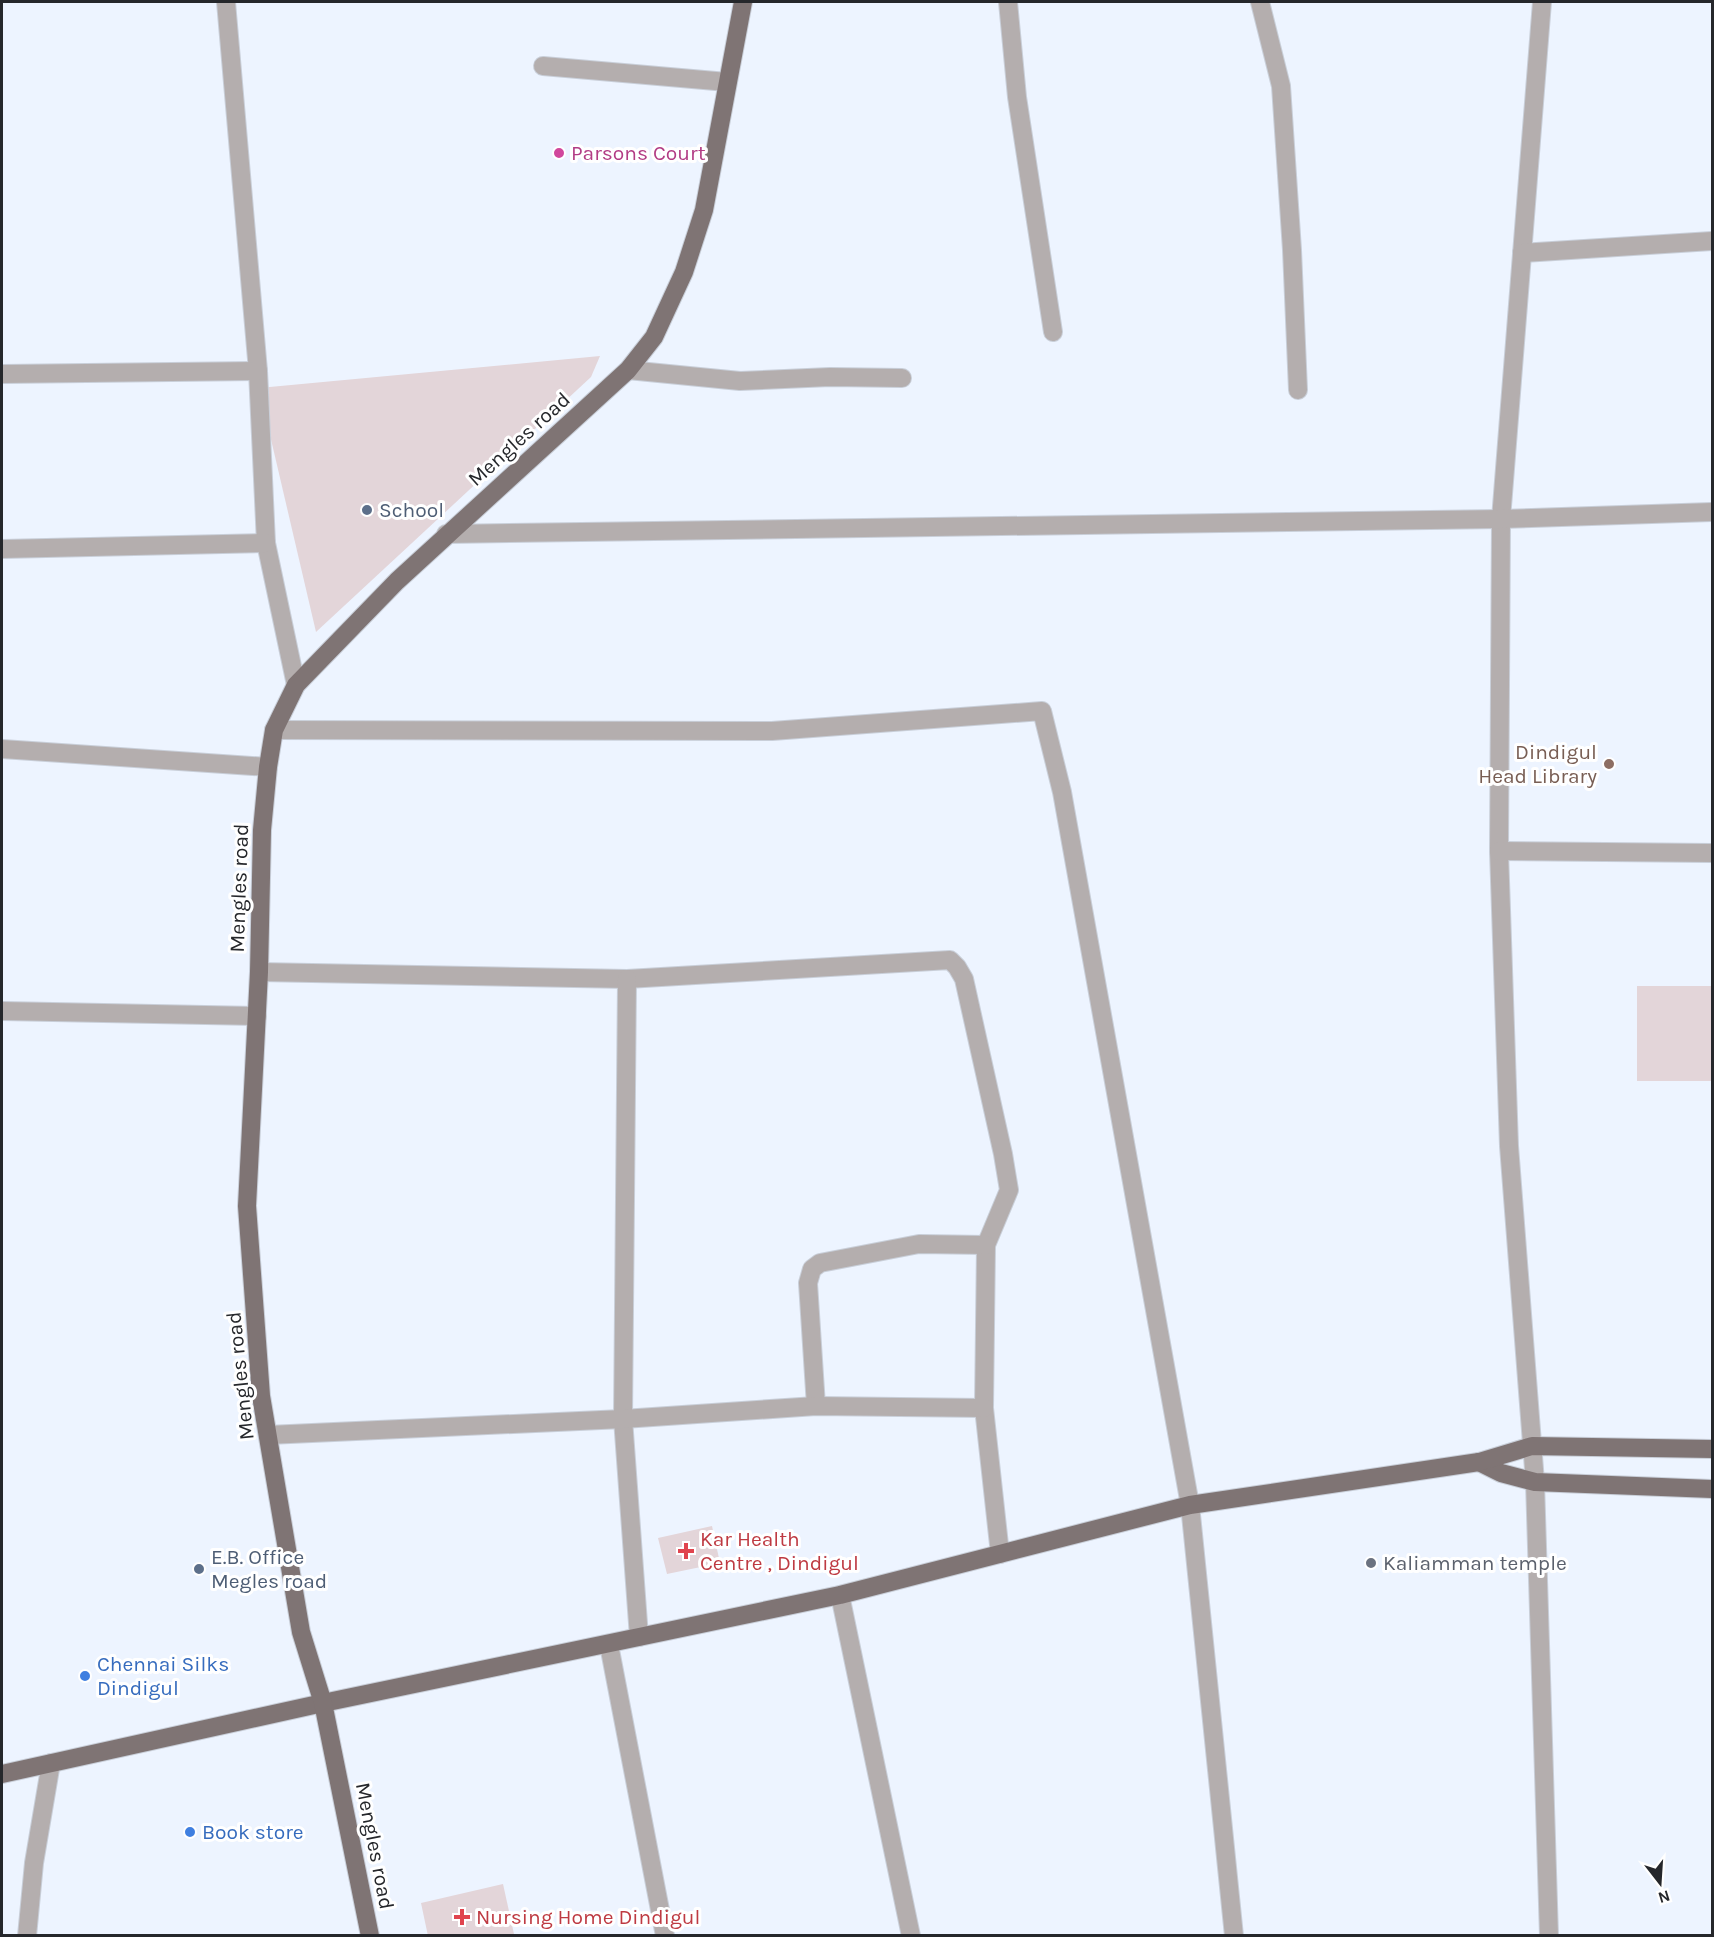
<svg xmlns="http://www.w3.org/2000/svg" width="1714" height="1937" viewBox="0 0 1714 1937" font-family="Karla,sans-serif">
	<style>
		.building { fill: #e3d5d9 }
		.lines { fill: none; stroke-linecap: round; stroke-linejoin: round }
		.minor-casing { stroke: #c9cfd9; stroke-width: 20 }
		.major-casing { stroke: #c9cfd9; stroke-width: 20 }
		.minor { stroke: #b4aeae; stroke-width: 18 }
		.major { stroke: #7f7474; stroke-width: 18 }
		.hotel-dot { fill: #d1479c; stroke: #fff; stroke-width: 2 }
		.service-dot { fill: #5c6f8a; stroke: #fff; stroke-width: 2 }
		.education-dot { fill: #8d6e63; stroke: #fff; stroke-width: 2 }
		.health-dot { fill: #e0444e; stroke: #fff; stroke-width: 2 }
		.worship-dot { fill: #6b7280; stroke: #fff; stroke-width: 2 }
		.shop-dot { fill: #3f7fe0; stroke: #fff; stroke-width: 2 }
		.labels { text-anchor: middle; stroke-width: 6; stroke-linejoin: round; paint-order: stroke }
		.hotel-label { font-size: 21px; fill: #b23c85; stroke: #fff; text-anchor: start }
		.street-label { font-size: 21px; fill: #25272b; stroke: #fff }
		.service-label { font-size: 21px; fill: #4e5e75; stroke: #fff; text-anchor: start }
		.education-label { font-size: 21px; fill: #785e54; stroke: #fff; text-anchor: end }
		.health-label { font-size: 21px; fill: #be3a42; stroke: #fff; text-anchor: start }
		.worship-label { font-size: 21px; fill: #5b616d; stroke: #fff; text-anchor: start }
		.shop-label { font-size: 21px; fill: #366cbe; stroke: #fff; text-anchor: start }
	</style>
	<rect width="100%" height="100%" fill="#edf4ff"/>
	<g class="building">
		<path d="M 600,356 L 591,377 L 316,632 L 259,388 Z"/>
		<rect x="1637" y="986" width="75" height="95"/>
		<path d="M 712,1526 L 720,1563 L 667,1574 L 658,1538 Z"/>
		<path d="M 503,1884 L 514,1934 L 428,1936 L 421,1903 Z"/>
	</g>
	<g class="lines">
		<defs>
			<g id="minor">
				<path d="M 226,2 L 258,371 L 266,543 L 296,685"/>
				<path d="M 1008,2 L 1017,97 L 1053,332"/>
				<path d="M 1260,2 L 1281,86 L 1292,250 L 1298,390"/>
				<path d="M 1542,2 L 1501,519 L 1499,851 L 1509,1146 L 1535,1482 L 1549,1936"/>
				<path d="M 543,66 L 727,82"/>
				<path d="M 1522,253 L 1712,241"/>
				<path d="M 628,370 L 740,381 L 830,377 L 902,378"/>
				<path d="M 2,374 L 258,371"/>
				<path d="M 446,534 L 1501,519 L 1712,512"/>
				<path d="M 2,549 L 266,543"/>
				<path d="M 274,730 L 772,731 L 1042,711 L 1062,792 L 1190,1505 L 1234,1936"/>
				<path d="M 2,749 L 268,767"/>
				<path d="M 1499,851 L 1712,853"/>
				<path d="M 259,972 L 627,979 L 950,960 L 957,967 L 964,979 L 1003,1154 L 1009,1190 L 986,1245 L 984,1408 L 1000,1554"/>
				<path d="M 627,979 L 623,1419 L 639,1637"/>
				<path d="M 2,1011 L 257,1016"/>
				<path d="M 816,1406 L 808,1283 L 812,1269 L 820,1263 L 919,1244 L 986,1245"/>
				<path d="M 268,1435 L 623,1419 L 816,1406 L 984,1408"/>
				<path d="M 840,1595 L 911,1936"/>
				<path d="M 609,1645 L 665,1936"/>
				<path d="M 27,1936 L 34,1863 L 51,1763"/>
			</g>
			<g id="major">
				<path d="M 1479,1462 L 1501,1473 L 1535,1482 L 1712,1489"/>
				<path d="M 2,1774 L 323,1703 L 840,1595 L 1190,1505 L 1479,1462 L 1532,1446 L 1712,1449"/>
				<path d="M 370,1936 L 323,1703 L 301,1632 L 261,1396 L 247,1206 L 259,972 L 262,830 L 268,767 L 274,730 L 296,685 L 397,581 L 628,370 L 654,337 L 684,272 L 704,210 L 743,2"/>
			</g>
		</defs>
		<use href="#minor" class="minor-casing"/>
		<use href="#major" class="major-casing"/>
		<use href="#minor" class="minor"/>
		<use href="#major" class="major"/>
	</g>
	<circle class="hotel-dot" cx="559" cy="153" r="6"/>
	<g class="service-dot">
		<circle cx="367" cy="510" r="6"/>
		<circle cx="199" cy="1569" r="6"/>
	</g>
	<circle class="education-dot" cx="1609" cy="764" r="6"/>
	<g class="health-dot">
		<path d="M683 1542h6v6h6v6h-6v6h-6v-6h-6v-6h6z"/>
		<path d="M459 1908h6v6h6v6h-6v6h-6v-6h-6v-6h6z"/>
	</g>
	<circle class="worship-dot" cx="1371" cy="1563" r="6"/>
	<g class="shop-dot">
		<circle cx="85" cy="1676" r="6"/>
		<circle cx="190" cy="1832" r="6"/>
	</g>
	<g class="labels">
		<g class="hotel-label">
			<text x="571" y="160">Parsons Court</text>
		</g>
		<g class="street-label">
			<text transform="translate(519 439) rotate(-42)" y="7">Mengles road</text>
			<text transform="translate(239 888) rotate(-88)" y="7">Mengles road</text>
			<text transform="translate(240 1376) rotate(-96)" y="7">Mengles road</text>
			<text transform="translate(375 1846) rotate(79)" y="7">Mengles road</text>
		</g>
		<g class="service-label">
			<text x="379" y="517">School</text>
			<text x="211" y="1564">E.B. Office<tspan x="211" dy="24">Megles road</tspan></text>
		</g>
		<g class="education-label">
			<text x="1597" y="759">Dindigul<tspan x="1597" dy="24">Head Library</tspan></text>
		</g>
		<g class="health-label">
			<text x="700" y="1546">Kar Health<tspan x="700" dy="24">Centre , Dindigul</tspan></text>
			<text x="476" y="1924">Nursing Home Dindigul</text>
		</g>
		<g class="worship-label">
			<text x="1383" y="1570">Kaliamman temple</text>
		</g>
		<g class="shop-label">
			<text x="97" y="1671">Chennai Silks<tspan x="97" dy="24">Dindigul</tspan></text>
			<text x="202" y="1839">Book store</text>
		</g>
	</g>
	<rect width="1714" height="1937" fill="none" stroke="#25272b" stroke-width="6"/>
	<g transform="translate(1660 1883) rotate(163)" stroke="#ffffff" stroke-width="4.5" paint-order="stroke">
	<path d="M0-4.5L10 22L0 15L-10 22Z" fill="#25272b"/>
	<text y="-9" font-size="16" font-weight="bold" text-anchor="middle" fill="#25272b">N</text>
	</g>
</svg>
